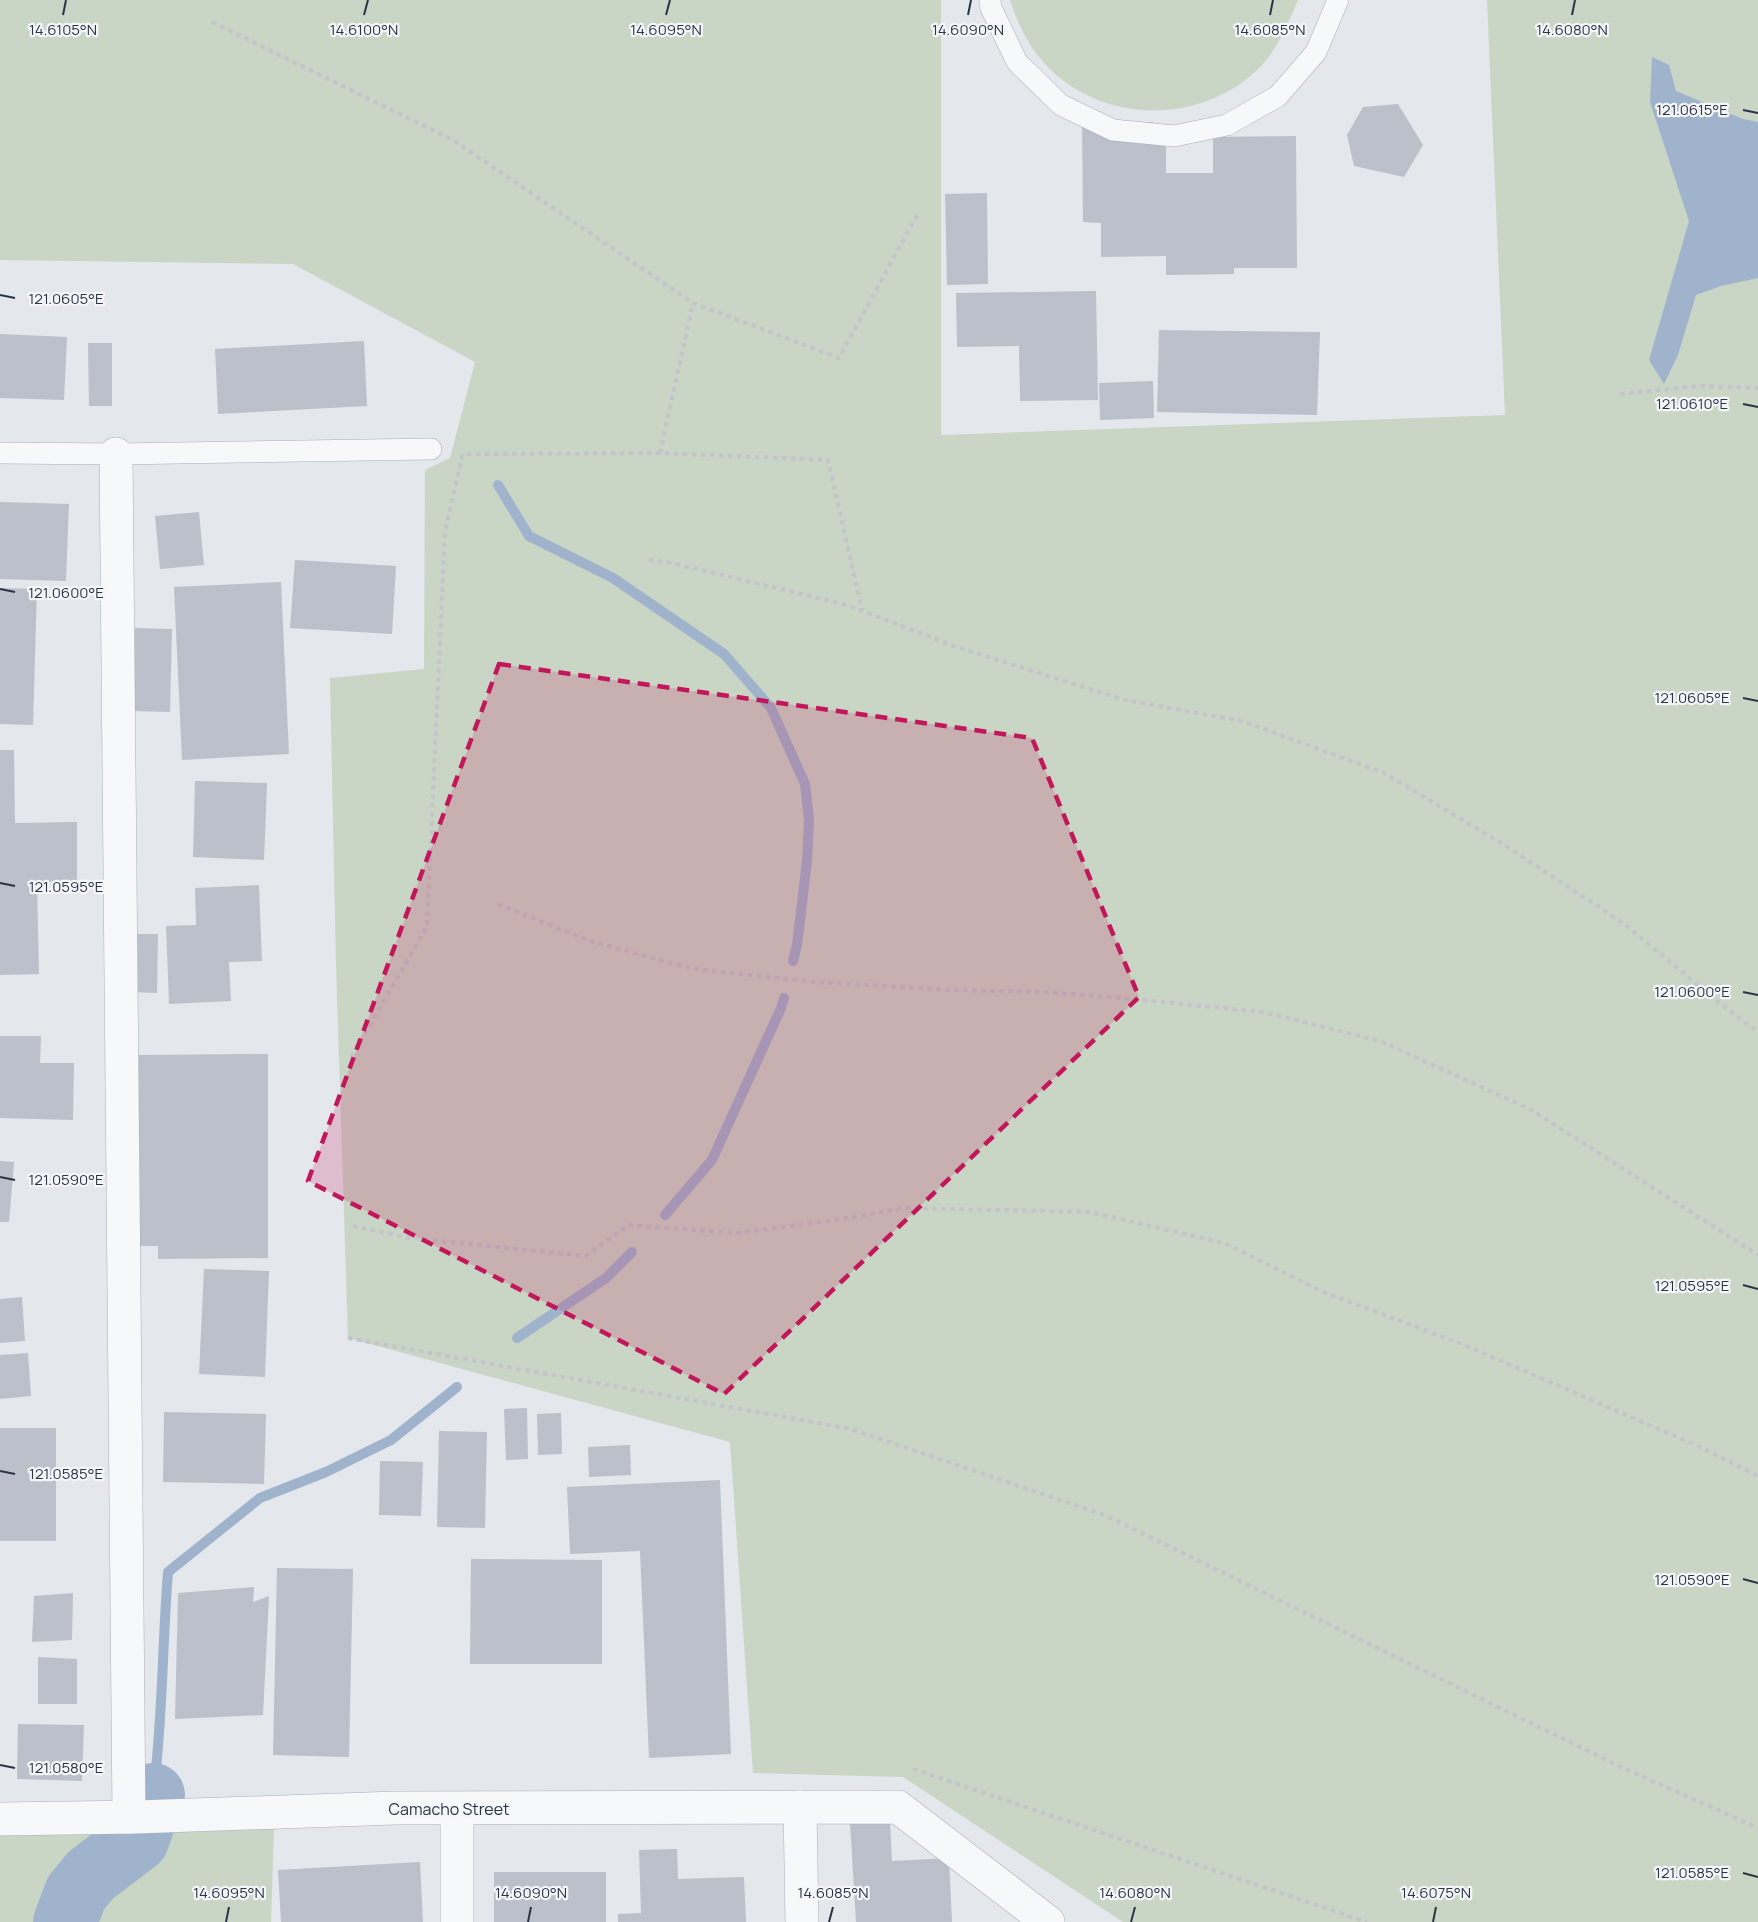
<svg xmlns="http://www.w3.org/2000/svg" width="1758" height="1922" viewBox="0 0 1758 1922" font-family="Manrope,sans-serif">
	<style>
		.green { fill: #c9d6c5 }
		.water { fill: #9fb4cc }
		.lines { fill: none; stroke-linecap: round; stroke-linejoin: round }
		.stream { stroke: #9fb4cc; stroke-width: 10 }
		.river { stroke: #9fb4cc; stroke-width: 64 }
		.building { fill: #bbc0ca }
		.service-casing { stroke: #a9aeb7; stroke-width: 22 }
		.minor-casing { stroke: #a9aeb7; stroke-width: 34 }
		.path { stroke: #c2c5cb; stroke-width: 4; stroke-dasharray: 4.5 4.5; stroke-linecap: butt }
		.service { stroke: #f7f8fa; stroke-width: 21 }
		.minor { stroke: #f7f8fa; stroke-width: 33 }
		.marked { fill: #c2185b; fill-opacity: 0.2; stroke: #c2185b; stroke-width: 4.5; stroke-dasharray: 12 8; stroke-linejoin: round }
		.ticks { fill: none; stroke: #2b3445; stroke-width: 2 }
		.labels { text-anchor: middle; stroke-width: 4.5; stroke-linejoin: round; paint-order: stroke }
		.street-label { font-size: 16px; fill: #2b3445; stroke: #f4f6f9 }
		.ticks-label { font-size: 15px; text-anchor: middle; fill: #2b3445; stroke: #f4f6f9; stroke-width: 4.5; stroke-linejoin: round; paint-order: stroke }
	</style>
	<rect width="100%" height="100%" fill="#e4e7ec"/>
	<g class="green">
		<path d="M 0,0 L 941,0 L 941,435 L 1505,415 L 1487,0 L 1758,0 L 1758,1922 L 1123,1922 L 903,1777 L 753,1773 L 730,1442 L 348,1338 L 336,965 L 330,678 L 424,669 L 425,470 L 450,458 L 475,362 L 293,264 L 0,260 Z"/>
		<path d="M 1010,0 L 1298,0 C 1287,26 1277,51 1256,71 C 1195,128 1092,123 1039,57 C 1025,39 1017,21 1010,0 Z"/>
		<path d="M 274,1827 L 271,1922 L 0,1922 L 0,1834 Z"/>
	</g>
	<path class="water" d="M 1652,57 L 1669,65 L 1676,91 L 1743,119 L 1758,122 L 1758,278 L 1721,286 L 1696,295 L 1678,355 L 1664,384 L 1649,360 L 1689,221 L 1650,102 Z"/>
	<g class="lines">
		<g class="stream">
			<path d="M 498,485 L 529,536 L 613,578 L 724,654 L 771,708 L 805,784 L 809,820 L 807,861 L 797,945 L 793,961"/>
			<path d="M 665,1215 L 712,1160 L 781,1008 L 784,998"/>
			<path d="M 517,1338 L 606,1278 L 632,1252"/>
			<path d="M 153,1795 C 163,1721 162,1646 168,1572 L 260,1498 L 326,1472 L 391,1440 L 457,1387"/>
		</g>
		<path class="river" d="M 65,1922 L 76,1893 L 91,1875 L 137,1840 L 153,1795"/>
	</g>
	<g class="building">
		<path d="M 1398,104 L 1423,145 L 1404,177 L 1354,166 L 1347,135 L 1363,107 Z"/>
		<path d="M 1153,122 L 1154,144 L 1166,144 L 1166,173 L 1213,173 L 1213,137 L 1296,136 L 1297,268 L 1234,268 L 1234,274 L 1166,275 L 1166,256 L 1101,257 L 1101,223 L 1083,222 L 1082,123 Z"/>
		<path d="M 987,193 L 988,284 L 947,285 L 945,194 Z"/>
		<path d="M 1096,291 L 1098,400 L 1020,401 L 1019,346 L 957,347 L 956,293 Z"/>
		<path d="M 1159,330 L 1320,332 L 1317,415 L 1157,412 Z"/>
		<path d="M 0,334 L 67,337 L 64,400 L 0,398 Z"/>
		<path d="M 364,341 L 367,406 L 218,414 L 215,349 Z"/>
		<path d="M 88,343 L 112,343 L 112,406 L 89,406 Z"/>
		<path d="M 1153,381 L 1154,418 L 1100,420 L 1099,383 Z"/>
		<path d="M 0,502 L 69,504 L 66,581 L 0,579 Z"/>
		<path d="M 199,512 L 204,565 L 160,569 L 155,516 Z"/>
		<path d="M 295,560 L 396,566 L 392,634 L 290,628 Z"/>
		<path d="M 281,582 L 289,754 L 182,760 L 174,587 Z"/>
		<path d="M 0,588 L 37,589 L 33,725 L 0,724 Z"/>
		<path d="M 135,628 L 172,629 L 170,712 L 133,711 Z"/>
		<path d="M 0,750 L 14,750 L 15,823 L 77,822 L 77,881 L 37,882 L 39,974 L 0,975 Z"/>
		<path d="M 195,781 L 267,783 L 264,860 L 193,857 Z"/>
		<path d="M 259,885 L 262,961 L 229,962 L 231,1001 L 169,1004 L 166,926 L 196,925 L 195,888 Z"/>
		<path d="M 132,934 L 158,934 L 157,993 L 130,992 Z"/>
		<path d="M 0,1036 L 41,1036 L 40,1063 L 74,1063 L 73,1120 L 0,1118 Z"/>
		<path d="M 268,1054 L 268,1258 L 158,1259 L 158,1246 L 138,1246 L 138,1055 Z"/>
		<path d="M 0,1161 L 14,1162 L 9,1222 L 0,1222 Z"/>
		<path d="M 204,1269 L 269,1271 L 265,1377 L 199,1374 Z"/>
		<path d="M 22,1297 L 25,1341 L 0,1343 L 0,1299 Z"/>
		<path d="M 28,1353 L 31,1396 L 0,1399 L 0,1355 Z"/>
		<path d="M 527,1408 L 528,1459 L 506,1460 L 504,1409 Z"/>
		<path d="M 164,1412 L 266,1414 L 264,1484 L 163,1482 Z"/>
		<path d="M 561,1413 L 562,1454 L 538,1455 L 537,1414 Z"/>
		<rect x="0" y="1428" width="56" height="113"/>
		<path d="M 439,1431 L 487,1432 L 485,1528 L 437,1527 Z"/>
		<path d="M 630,1445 L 631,1475 L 589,1477 L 588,1447 Z"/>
		<path d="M 380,1461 L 423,1462 L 421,1516 L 379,1515 Z"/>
		<path d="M 720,1480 L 731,1754 L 649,1758 L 640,1551 L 570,1554 L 567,1487 Z"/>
		<path d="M 471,1559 L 602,1560 L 602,1664 L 470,1664 Z"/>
		<path d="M 277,1568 L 353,1569 L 349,1757 L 273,1755 Z"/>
		<path d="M 254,1587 L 253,1602 L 269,1596 L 263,1715 L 175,1719 L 178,1593 Z"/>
		<path d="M 73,1593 L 72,1640 L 32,1642 L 34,1596 Z"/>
		<path d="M 38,1657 L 77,1659 L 77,1704 L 38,1704 Z"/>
		<path d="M 18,1724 L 84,1725 L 82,1781 L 17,1779 Z"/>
		<path d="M 890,1820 L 892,1861 L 949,1858 L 952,1922 L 856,1922 L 850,1823 Z"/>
		<path d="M 677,1849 L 678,1879 L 744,1877 L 746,1922 L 618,1922 L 618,1914 L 641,1913 L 639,1850 Z"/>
		<path d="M 420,1862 L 423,1922 L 281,1922 L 278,1870 Z"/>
		<rect x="494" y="1872" width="112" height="50"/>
	</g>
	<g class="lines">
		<defs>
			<g id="service">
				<path d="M 990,0 L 991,8 L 1017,62 L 1061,105 L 1113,130 L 1174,136 L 1227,125 L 1278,96 L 1316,52 L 1338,0"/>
				<path d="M 0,453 L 116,454 L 431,449"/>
			</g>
			<g id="minor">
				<path d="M 116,454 L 129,1817"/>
				<path d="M 800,1807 L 802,1922"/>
				<path d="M 0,1819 L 137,1817 L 395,1808 L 898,1807 L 1048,1922"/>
				<path d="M 457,1922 L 457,1809"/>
			</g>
		</defs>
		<use href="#service" class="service-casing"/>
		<use href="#minor" class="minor-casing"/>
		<g class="path">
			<path d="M 212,22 L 453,140 L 693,303 L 839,358 L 917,215"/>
			<path d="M 1620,394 L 1698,386 L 1758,388"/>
			<path d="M 660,453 L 693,303"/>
			<path d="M 649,560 L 672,563 L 847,605 L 954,646 L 1121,699 L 1242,721 L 1384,773 L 1506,846 L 1623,923 L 1716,1000 L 1758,1032"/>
			<path d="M 498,904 L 587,940 L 693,969 L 816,982 L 951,990 L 1044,992 L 1121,998 L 1263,1012 L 1380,1041 L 1530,1109 L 1758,1255"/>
			<path d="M 351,1057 L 427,927 L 445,531 L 463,454 L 660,453 L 828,460 L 862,610"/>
			<path d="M 353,1226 L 409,1238 L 586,1256 L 628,1225 L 736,1233 L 829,1221 L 904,1208 L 1090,1212 L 1224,1243 L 1323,1292 L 1462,1344 L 1698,1446 L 1758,1476"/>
			<path d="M 348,1338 L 851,1429 L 1107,1516 L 1623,1768 L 1758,1828"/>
			<path d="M 913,1769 L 1367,1922"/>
		</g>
		<use href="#service" class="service"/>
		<use href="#minor" class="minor"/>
	</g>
	<path class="marked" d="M 499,664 L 1032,738 L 1139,997 L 724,1394 L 308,1181 Z"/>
	<path class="ticks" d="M 63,15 L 66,0M 364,15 L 368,0M 666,15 L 670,0M 968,15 L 971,0M 1270,15 L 1273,0M 1572,15 L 1575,0M 1743,110 L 1758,113M 0,295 L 15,298M 1743,404 L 1758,407M 0,589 L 15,592M 1743,698 L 1758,701M 0,883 L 15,886M 1743,992 L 1758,995M 0,1177 L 15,1180M 1743,1285 L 1758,1289M 0,1471 L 15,1474M 1743,1579 L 1758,1583M 0,1765 L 15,1768M 1743,1873 L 1758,1877M 226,1922 L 229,1907M 528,1922 L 531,1907M 829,1922 L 833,1907M 1131,1922 L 1135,1907M 1433,1922 L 1436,1907"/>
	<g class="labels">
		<g class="street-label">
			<text x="449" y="1815">Camacho Street</text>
		</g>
	</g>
	<g class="ticks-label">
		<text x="63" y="35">14.6105°N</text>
		<text x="666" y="35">14.6095°N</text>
		<text x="968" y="35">14.6090°N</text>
		<text x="1270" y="35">14.6085°N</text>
		<text x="1572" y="35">14.6080°N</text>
		<text x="364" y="35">14.6100°N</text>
		<text x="1692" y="115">121.0615°E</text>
		<text x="66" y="304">121.0605°E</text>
		<text x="1692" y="409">121.0610°E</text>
		<text x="66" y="598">121.0600°E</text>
		<text x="1692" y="703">121.0605°E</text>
		<text x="66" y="892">121.0595°E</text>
		<text x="1692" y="997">121.0600°E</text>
		<text x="66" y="1185">121.0590°E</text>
		<text x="1692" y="1291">121.0595°E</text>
		<text x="66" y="1479">121.0585°E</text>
		<text x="1692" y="1585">121.0590°E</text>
		<text x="66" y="1773">121.0580°E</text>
		<text x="1692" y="1878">121.0585°E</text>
		<text x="229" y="1898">14.6095°N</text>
		<text x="531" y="1898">14.6090°N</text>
		<text x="833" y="1898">14.6085°N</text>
		<text x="1135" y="1898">14.6080°N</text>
		<text x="1436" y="1898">14.6075°N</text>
	</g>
</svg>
